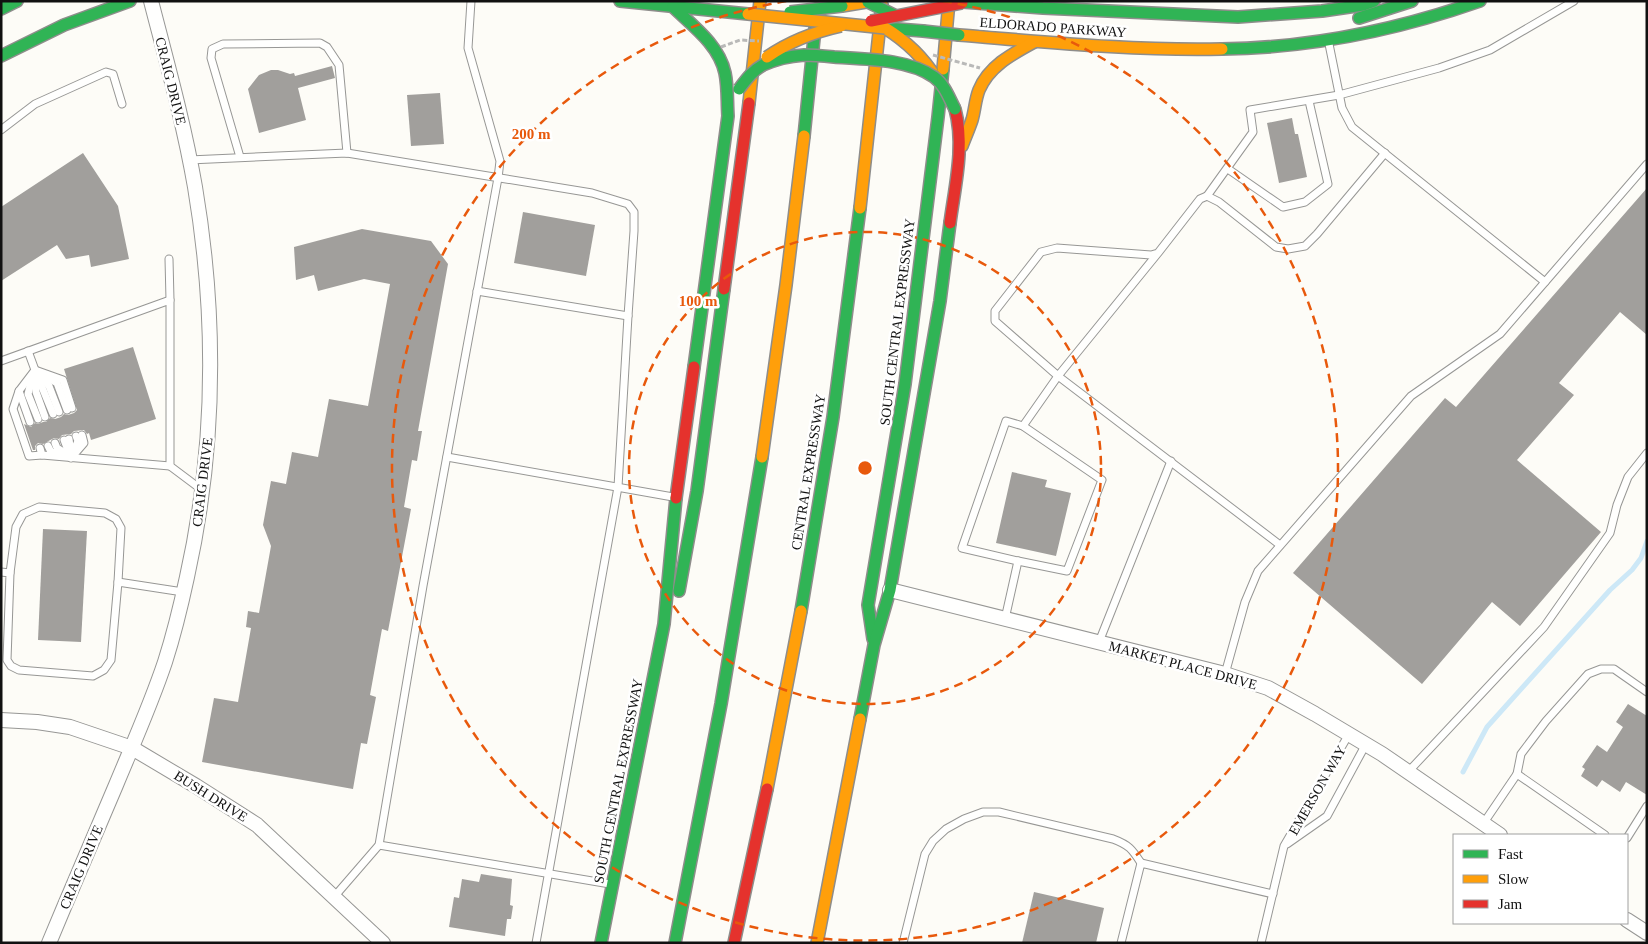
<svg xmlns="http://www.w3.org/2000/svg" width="1648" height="944" viewBox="0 0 1648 944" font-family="'Times New Roman',serif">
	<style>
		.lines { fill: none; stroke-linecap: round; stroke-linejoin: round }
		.stream { stroke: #cde8f7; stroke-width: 5 }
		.building { fill: #a19f9c }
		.lane-casing { stroke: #979795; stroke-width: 9 }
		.street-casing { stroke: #979795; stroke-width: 16 }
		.fast-casing { stroke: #8e8d8b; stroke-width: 14 }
		.slow-casing { stroke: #8e8d8b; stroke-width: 14 }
		.jam-casing { stroke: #8e8d8b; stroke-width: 14 }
		.lane { stroke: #fffffe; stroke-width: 7 }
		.street { stroke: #fffffe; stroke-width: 14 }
		.fast { stroke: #30b455; stroke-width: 11 }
		.slow { stroke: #ff9f0a; stroke-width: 11 }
		.jam { stroke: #e5322d; stroke-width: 11 }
		.fast-bridge-casing { stroke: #8e8d8b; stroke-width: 14; stroke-linecap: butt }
		.slow-bridge-casing { stroke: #8e8d8b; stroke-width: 14; stroke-linecap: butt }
		.jam-bridge-casing { stroke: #8e8d8b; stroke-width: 14; stroke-linecap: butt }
		.path-bridge { stroke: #b9b9b8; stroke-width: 3; stroke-dasharray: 5 2.5; stroke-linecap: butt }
		.fast-bridge { stroke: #30b455; stroke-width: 11 }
		.slow-bridge { stroke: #ff9f0a; stroke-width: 11 }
		.jam-bridge { stroke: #e5322d; stroke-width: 11 }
		.ring { fill: none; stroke: #e8590c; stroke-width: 2.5; stroke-dasharray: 9 6 }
		.labels { text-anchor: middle; stroke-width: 5; stroke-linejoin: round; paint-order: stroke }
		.street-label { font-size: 14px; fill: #111; stroke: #fff }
		.centre { fill: #e8590c; stroke: #fff; stroke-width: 2.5 }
		.ring-label { font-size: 15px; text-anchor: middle; font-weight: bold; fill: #e8590c; stroke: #fff; stroke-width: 5; stroke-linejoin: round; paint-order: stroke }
	</style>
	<rect width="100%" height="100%" fill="#fdfcf7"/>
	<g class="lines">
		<path class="stream" d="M 1463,772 L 1487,727 L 1610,590 L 1632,570 L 1641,558 L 1647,541"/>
	</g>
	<g class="building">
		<path d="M 332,66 L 335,78 L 298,88 L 306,120 L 259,133 L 248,89 L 259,75 L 271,70 L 278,70 L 290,74 L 294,73 L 295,76 Z"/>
		<path d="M 440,93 L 444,144 L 411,146 L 407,95 Z"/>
		<path d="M 1292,118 L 1295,134 L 1298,134 L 1307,177 L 1279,183 L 1267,123 Z"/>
		<path d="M 83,153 L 118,206 L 129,259 L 91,267 L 89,255 L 66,259 L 57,245 L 1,281 L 1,207 Z"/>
		<path d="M 1647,188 L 1647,335 L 1620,312 L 1559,383 L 1574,395 L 1517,460 L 1601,532 L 1520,626 L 1492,602 L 1422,684 L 1293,573 L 1445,398 L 1456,407 Z"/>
		<path d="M 523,212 L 595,225 L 586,276 L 514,263 Z"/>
		<path d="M 362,229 L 431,241 L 448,264 L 418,431 L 422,431 L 417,461 L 412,460 L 404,507 L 411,509 L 388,631 L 382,629 L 370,695 L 376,697 L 367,744 L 361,743 L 353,789 L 202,762 L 214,698 L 238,702 L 251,628 L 246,627 L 248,611 L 259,613 L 271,546 L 263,525 L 271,481 L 286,484 L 292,452 L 318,457 L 329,399 L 368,406 L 390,284 L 364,279 L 318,291 L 314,275 L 296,280 L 294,247 Z"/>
		<path d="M 133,347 L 156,419 L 91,440 L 89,433 L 87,434 L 84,430 L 74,431 L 71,434 L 62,435 L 59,439 L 54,438 L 43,444 L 38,443 L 35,446 L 35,450 L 33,450 L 24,424 L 31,427 L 35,423 L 38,424 L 43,422 L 46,422 L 50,418 L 55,419 L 61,417 L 64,414 L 68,415 L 74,413 L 77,410 L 64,369 Z"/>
		<path d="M 1012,472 L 1047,480 L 1045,487 L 1071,493 L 1056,556 L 996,543 Z"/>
		<path d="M 43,529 L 87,531 L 81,642 L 38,640 Z"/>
		<path d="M 1628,704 L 1647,716 L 1647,795 L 1626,782 L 1620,792 L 1602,780 L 1597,787 L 1581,776 L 1585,769 L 1582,767 L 1597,745 L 1607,752 L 1623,727 L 1616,722 Z"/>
		<path d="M 481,874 L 512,879 L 510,905 L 513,906 L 511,919 L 507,919 L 505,936 L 449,927 L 454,897 L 459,898 L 462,879 L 479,882 Z"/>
		<path d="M 1034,892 L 1104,908 L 1096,943 L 1022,943 Z"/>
	</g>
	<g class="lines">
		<defs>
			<g id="lane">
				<path d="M 1,130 L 35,104 L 106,72 L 113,74 L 122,104"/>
				<path d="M 240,157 L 211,58 L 212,49 L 223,44 L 320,43 L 327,47 L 339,65 L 347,153"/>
				<path d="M 189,160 L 347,153 L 592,193 L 628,204 L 634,212 L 634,231 L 628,316 L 618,487 L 536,943"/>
				<path d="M 1228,169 L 1283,207 L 1305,202 L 1328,184 L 1309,101"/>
				<path d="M 1207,196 L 1253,132 L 1250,110 L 1339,95 L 1439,68 L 1490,50 L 1574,1"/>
				<path d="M 1158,253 L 1058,376 L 995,321 L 995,311 L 1041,252 L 1057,248 L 1151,255 L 1158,253 L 1200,199 L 1207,196 L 1219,202 L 1276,247 L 1288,249 L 1305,246 L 1317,234 L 1385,153"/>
				<path d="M 169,259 L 170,300"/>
				<path d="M 1545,282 L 1647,164"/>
				<path d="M 477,291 L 628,316"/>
				<path d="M 28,351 L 35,370 L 19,391 L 30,422"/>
				<path d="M 1,361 L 170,300 L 170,466 L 202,490"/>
				<path d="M 35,370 L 63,380 L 72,408"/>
				<path d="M 37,372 L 49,386 L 59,412"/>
				<path d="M 33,375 L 28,394 L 38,419"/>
				<path d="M 35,375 L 36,392 L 45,417"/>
				<path d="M 37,375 L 53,414"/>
				<path d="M 48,378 L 57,383 L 67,410"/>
				<path d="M 19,391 L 13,409 L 29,456 L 42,455"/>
				<path d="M 69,439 L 71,455"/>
				<path d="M 64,440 L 69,453"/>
				<path d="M 55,443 L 57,448 L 65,453"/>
				<path d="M 48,446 L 51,452 L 59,454"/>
				<path d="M 40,448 L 42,455 L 170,466"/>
				<path d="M 74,450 L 78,441 L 76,436"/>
				<path d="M 447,457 L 673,497"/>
				<path d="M 71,458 L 84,443 L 82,435"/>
				<path d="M 1018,561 L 1067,571 L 1102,480 L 1023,426"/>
				<path d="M 1,572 L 10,573 L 7,660 L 11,666 L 19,670 L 93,676 L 104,670 L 111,660 L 118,582 L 183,592"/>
				<path d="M 10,573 L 16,527 L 23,514 L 39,507 L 105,513 L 116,519 L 121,528 L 118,582"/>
				<path d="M 1005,619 L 1018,561 L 962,548 L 1006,421 L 1023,426 L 1058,376 L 1280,545"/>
				<path d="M 1099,642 L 1171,461"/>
				<path d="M 1225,674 L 1245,602 L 1258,571 L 1411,396 L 1500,334 L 1545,282 L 1352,127 L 1342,108 L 1329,44"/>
				<path d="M 1408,772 L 1544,627 L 1610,533 L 1617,505 L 1628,477 L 1647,453"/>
				<path d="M 1517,774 L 1521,754 L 1546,721 L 1588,674 L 1601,669 L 1614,669 L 1647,692"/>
				<path d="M 1483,824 L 1517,774 L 1605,835"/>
				<path d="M 1627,838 L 1647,806"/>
				<path d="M 1287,844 L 1327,816 L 1366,744"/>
				<path d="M 379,845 L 610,884"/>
				<path d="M 334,897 L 379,845 L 423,586 L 498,178 L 500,161 L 468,48 L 471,1"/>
				<path d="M 903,943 L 925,854 L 933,841 L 946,829 L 964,819 L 983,812 L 999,812 L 1113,839 C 1129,845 1132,849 1141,863"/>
				<path d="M 1121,943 L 1141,863 L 1273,894"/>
				<path d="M 1261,943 L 1284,846 L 1349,734"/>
			</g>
			<g id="street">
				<path d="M 890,590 L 1225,674 L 1268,688 L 1315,714 L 1382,754 L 1500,835"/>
				<path d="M 1,720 L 37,722 L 70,727 L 132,748 L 196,786 L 257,825 L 383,943"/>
				<path d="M 1627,920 L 1647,933"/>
				<path d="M 49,943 C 71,890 94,837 116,785 C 133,744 151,704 165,662 C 174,634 181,605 187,577 C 216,447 217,318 195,187 C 184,124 167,63 151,1"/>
			</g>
			<g id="fast">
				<path d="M 620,1 L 748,14"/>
				<path d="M 950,1 L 1043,8 L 1238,17 L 1322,11 L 1363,5 L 1374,1"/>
				<path d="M 673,7 C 693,26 719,45 725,73 C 728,87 727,102 728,116 L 694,367"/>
				<path d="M 1,9 L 17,1"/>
				<path d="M 1359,18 L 1412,1"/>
				<path d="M 885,28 L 923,31"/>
				<path d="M 1222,49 C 1311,48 1397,30 1480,1"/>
				<path d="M 1,56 L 64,25 L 130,1"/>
				<path d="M 804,136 L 817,9"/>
				<path d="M 679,591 L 697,491 L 724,289"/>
				<path d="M 801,611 L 833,417 L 860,208"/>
				<path d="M 873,639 L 868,605 L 905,384 L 938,117 L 943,69"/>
				<path d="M 860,719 L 874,645 L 890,590 L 940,301 L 950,223"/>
				<path d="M 601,943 L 664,624 L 676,498"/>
				<path d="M 675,943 L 721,704 L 762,457"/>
			</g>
			<g id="slow">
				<path d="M 842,6 L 872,1"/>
				<path d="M 885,28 C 906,41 923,57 936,78"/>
				<path d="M 959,35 C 1046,42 1134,51 1222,49"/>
				<path d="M 943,69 L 949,1"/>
				<path d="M 749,103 L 760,1"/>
				<path d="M 962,146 C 965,138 969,129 972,120 C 975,110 975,100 979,90 C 989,66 1012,54 1034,42"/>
				<path d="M 860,208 L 882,5"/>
				<path d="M 762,457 L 786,285 L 804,136"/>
				<path d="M 767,789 L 801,611"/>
				<path d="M 817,943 L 860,719"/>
			</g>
			<g id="jam">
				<path d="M 950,223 C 955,185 965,146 955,109"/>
				<path d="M 724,289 L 749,103"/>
				<path d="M 676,498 L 694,367"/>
				<path d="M 734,943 L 767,789"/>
			</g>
		</defs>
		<use href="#lane" class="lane-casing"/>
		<use href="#street" class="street-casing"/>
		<use href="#fast" class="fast-casing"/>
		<use href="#slow" class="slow-casing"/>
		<use href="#jam" class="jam-casing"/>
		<use href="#lane" class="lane"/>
		<use href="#street" class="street"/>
		<use href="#fast" class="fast"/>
		<use href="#slow" class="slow"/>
		<use href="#jam" class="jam"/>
		<defs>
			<g id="fast-bridge">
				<path d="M 868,2 L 896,16"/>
				<path d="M 790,12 L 842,6"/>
				<path d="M 923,31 L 959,35"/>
				<path d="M 739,89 C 746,80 752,71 763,65 C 776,59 790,56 804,55 C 814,55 824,56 834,57 C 865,59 909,59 934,77 C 945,85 949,98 955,109"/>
			</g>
			<g id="slow-bridge">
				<path d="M 748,14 L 885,28"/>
				<path d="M 767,57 C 790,41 814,32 841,26"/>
			</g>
			<path id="jam-bridge" d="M 871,21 L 962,3"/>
		</defs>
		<use href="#fast-bridge" class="fast-bridge-casing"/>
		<use href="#slow-bridge" class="slow-bridge-casing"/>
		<use href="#jam-bridge" class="jam-bridge-casing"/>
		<g class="path-bridge">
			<path d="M 721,47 L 740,40 L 759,41"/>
			<path d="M 933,55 L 980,68"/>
		</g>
		<use href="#fast-bridge" class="fast-bridge"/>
		<use href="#slow-bridge" class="slow-bridge"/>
		<use href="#jam-bridge" class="jam-bridge"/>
	</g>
	<g class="ring">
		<circle cx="865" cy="468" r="236"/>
		<path d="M943 1A473 473 0 1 1 787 1"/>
	</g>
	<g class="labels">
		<g class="street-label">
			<text transform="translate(1053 27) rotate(4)" y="5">ELDORADO PARKWAY</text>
			<text transform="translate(171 81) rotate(76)" y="5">CRAIG DRIVE</text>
			<text transform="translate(897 322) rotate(-83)" y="5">SOUTH CENTRAL EXPRESSWAY</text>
			<text transform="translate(808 472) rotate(-81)" y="5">CENTRAL EXPRESSWAY</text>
			<text transform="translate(202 482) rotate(-83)" y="5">CRAIG DRIVE</text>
			<text transform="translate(1183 665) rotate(15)" y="5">MARKET PLACE DRIVE</text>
			<text transform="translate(618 781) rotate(-79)" y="5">SOUTH CENTRAL EXPRESSWAY</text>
			<text transform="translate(1317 790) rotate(-60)" y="5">EMERSON WAY</text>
			<text transform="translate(211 796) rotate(32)" y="5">BUSH DRIVE</text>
			<text transform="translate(81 867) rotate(-67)" y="5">CRAIG DRIVE</text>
		</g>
	</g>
	<circle cx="865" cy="468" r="8" class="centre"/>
	<g class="ring-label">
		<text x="531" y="139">200 m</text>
		<text x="698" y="306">100 m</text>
	</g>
	<rect width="1648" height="944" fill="none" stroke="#111111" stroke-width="5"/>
	<rect x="1453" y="834" width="175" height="90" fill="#ffffff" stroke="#a0a0a0"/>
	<rect x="1463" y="850" width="25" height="8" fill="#30b455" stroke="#a0a0a0"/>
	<text x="1498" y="859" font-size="15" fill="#111111">Fast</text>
	<rect x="1463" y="875" width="25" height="8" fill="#ff9f0a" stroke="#a0a0a0"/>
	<text x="1498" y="884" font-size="15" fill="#111111">Slow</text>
	<rect x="1463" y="900" width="25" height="8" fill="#e5322d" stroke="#a0a0a0"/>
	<text x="1498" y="909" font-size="15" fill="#111111">Jam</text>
</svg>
